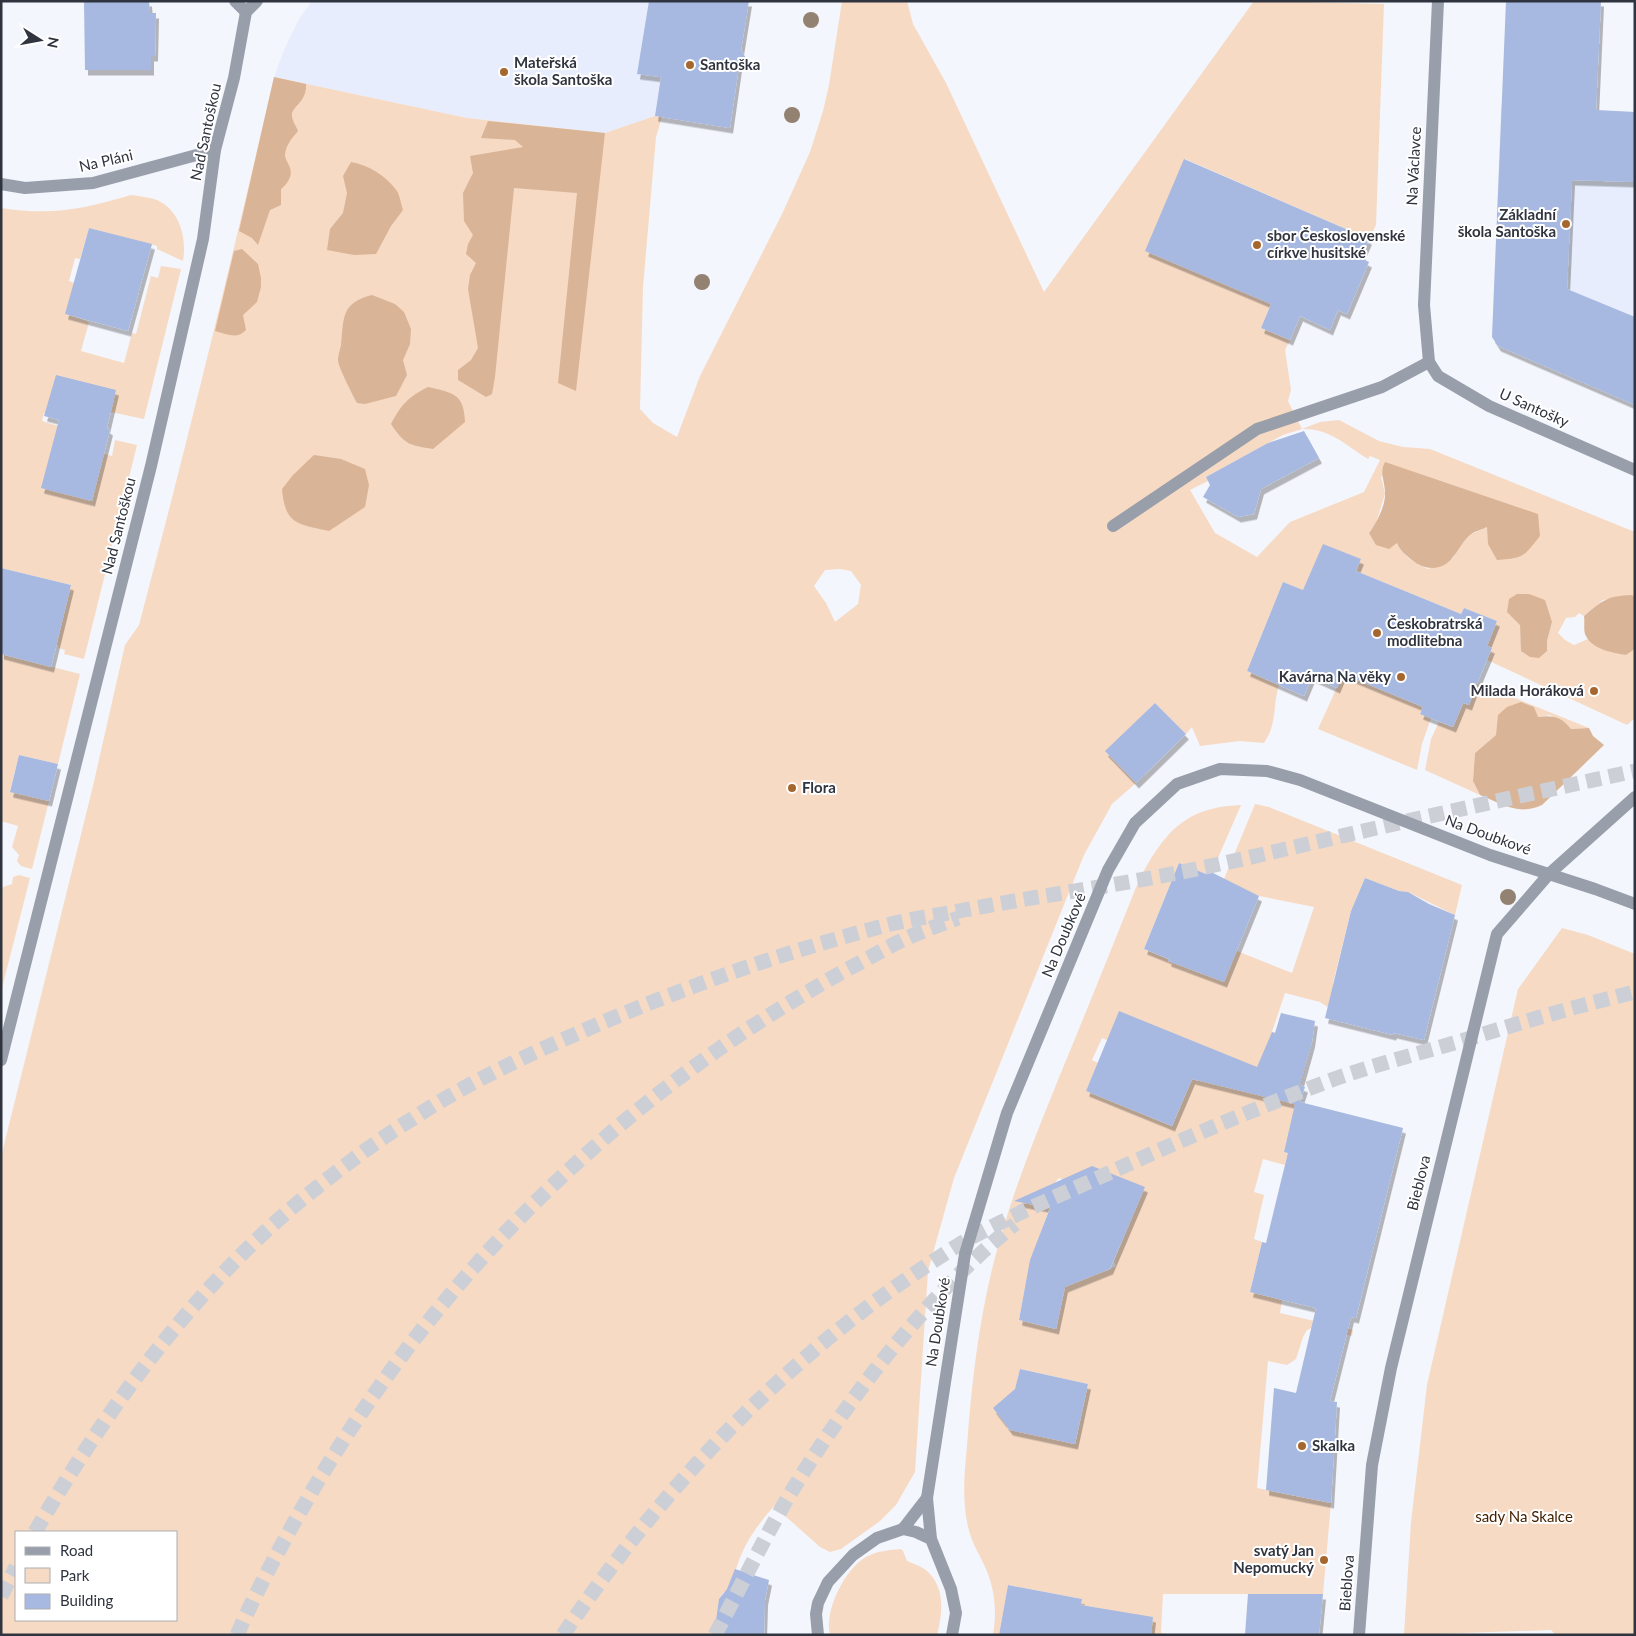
<svg xmlns="http://www.w3.org/2000/svg" width="1636" height="1636" viewBox="0 0 1636 1636" font-family="Lato,sans-serif">
	<style>
		.built { fill: #e7edfc }
		.green { fill: #f7dac4; fill-rule: evenodd }
		.forest { fill: #d9b496 }
		.building { fill: #a7b9e0; filter: url(#shadow) }
		.lines { fill: none; stroke-linecap: round; stroke-linejoin: round }
		.highway-tunnel { stroke: #cccfd6; stroke-width: 15; stroke-dasharray: 15 8; stroke-linecap: butt }
		.minor { stroke: #989eaa; stroke-width: 12 }
		.tree { fill: #938171 }
		.poi-dot { fill: #a6672e; stroke: #fff; stroke-width: 2 }
		.labels { text-anchor: middle; stroke-width: 4; stroke-linejoin: round; paint-order: stroke }
		.poi-label { font-size: 15px; font-weight: bold; fill: #2f343f; stroke: #fff; text-anchor: start }
		.street-label { font-size: 15px; fill: #2f343f; stroke: #fff }
		.park-label { font-size: 15px; fill: #452100; stroke: #fff }
	</style>
	<defs>
		<filter id="shadow"><feDropShadow dx="3" dy="5.5" stdDeviation="0" flood-color="#0004"/></filter>
	</defs>
	<rect width="100%" height="100%" fill="#f3f6fc"/>
	<g class="built">
		<path d="M 312,1 L 749,1 L 744,32 L 739,31 L 736,49 L 741,50 L 744,55 L 743,63 L 738,66 L 730,128 L 655,116 L 605,133 L 467,118 L 274,77 L 284,50 L 299,19 Z"/>
		<path d="M 1501,106 L 1635,112 L 1635,405 L 1498,346 L 1492,337 Z"/>
	</g>
	<g class="green">
		<path d="M 842,1 L 907,1 L 913,24 L 946,83 L 1044,292 L 1254,1 L 1384,4 L 1376,225 L 1369,239 L 1185,159 L 1271,304 L 1261,328 L 1290,340 L 1285,350 L 1291,390 L 1288,401 L 1302,429 L 1320,422 L 1339,420 L 1379,441 L 1403,447 L 1430,449 L 1635,532 L 1635,597 L 1632,595 L 1603,600 L 1584,616 L 1579,613 L 1575,617 L 1566,618 L 1558,633 L 1565,640 L 1574,645 L 1588,639 L 1592,644 L 1626,655 L 1635,649 L 1635,718 L 1627,725 L 1487,660 L 1492,648 L 1487,646 L 1497,621 L 1464,608 L 1461,614 L 1356,571 L 1361,559 L 1305,591 L 1283,582 L 1247,671 L 1279,685 C 1272,707 1278,722 1264,743 L 1240,741 L 1200,746 L 1192,727 L 1186,734 L 1155,703 L 1106,751 L 1136,783 L 1112,804 L 1084,855 L 954,1178 L 928,1271 L 915,1472 L 896,1505 L 880,1521 L 841,1549 L 830,1552 L 820,1547 L 774,1506 C 748,1536 738,1554 730,1594 L 724,1592 L 719,1599 L 717,1635 L 1,1635 L 1,1157 L 93,786 L 125,645 L 139,625 C 187,443 232,260 274,77 L 467,118 L 605,133 L 655,116 L 662,117 L 656,137 L 643,287 L 640,409 L 653,423 L 677,437 L 700,376 L 783,212 L 810,152 L 823,111 L 829,85 ZM 1302,429 C 1331,428 1346,446 1368,459 L 1370,456 L 1380,460 L 1364,492 L 1290,522 L 1257,557 L 1215,533 L 1190,490 L 1208,481 L 1206,477 L 1283,435 ZM 1381,476 L 1540,536 L 1488,527 L 1471,534 L 1459,547 L 1453,558 L 1428,569 C 1416,563 1402,556 1397,543 L 1369,533 L 1376,523 L 1385,494 ZM 840,569 L 851,571 L 861,585 L 858,604 L 835,622 L 826,603 L 814,586 L 825,570 ZM 1552,622 L 1547,641 L 1546,651 L 1521,641 L 1520,625 ZM 16,1532 L 176,1532 L 176,1620 L 16,1620 Z"/>
		<path d="M 131,195 C 139,196 147,197 154,199 C 180,208 187,238 183,261 L 157,249 L 157,246 L 89,228 L 80,259 L 75,258 L 69,281 L 74,283 L 66,314 L 89,322 L 81,351 L 124,363 L 132,333 L 136,334 L 151,276 L 158,278 L 161,266 L 181,269 L 144,419 L 106,411 L 44,413 L 42,421 L 58,426 L 104,454 L 112,456 L 115,440 L 137,445 L 84,659 L 64,654 L 65,650 L 58,648 L 59,646 L 56,645 L 71,585 L 1,568 L 1,208 C 51,216 84,209 131,195 Z"/>
		<path d="M 1,654 L 80,674 L 58,764 L 19,755 L 10,791 L 49,801 L 32,869 L 21,866 L 17,861 L 19,855 L 12,847 L 18,826 L 1,821 Z"/>
		<path d="M 1343,674 L 1423,707 L 1420,713 L 1431,718 L 1422,744 L 1417,770 L 1318,729 Z"/>
		<path d="M 1478,683 L 1589,728 L 1571,729 L 1550,715 L 1538,717 L 1496,735 L 1475,753 L 1473,781 L 1480,795 L 1425,770 L 1431,739 L 1439,722 L 1453,727 L 1463,703 L 1469,704 Z"/>
		<path d="M 1255,804 L 1269,807 L 1462,885 L 1455,915 L 1408,892 L 1399,891 L 1365,878 L 1351,911 L 1333,983 L 1335,1012 L 1320,1002 L 1285,993 L 1272,1032 L 1312,1042 L 1284,1152 L 1288,1153 L 1285,1165 L 1263,1159 L 1254,1192 L 1264,1195 L 1254,1239 L 1262,1242 L 1250,1292 L 1282,1300 L 1280,1313 L 1353,1330 L 1352,1336 L 1314,1327 L 1307,1330 L 1303,1337 L 1296,1359 L 1287,1365 L 1268,1361 L 1257,1488 L 1331,1503 L 1323,1594 L 1163,1594 L 1161,1633 L 1173,1635 L 1099,1635 L 1104,1609 L 1081,1605 L 1082,1599 L 1008,1585 L 999,1635 L 993,1635 C 997,1612 995,1590 986,1569 C 982,1559 976,1550 972,1540 C 961,1510 964,1477 967,1446 C 972,1378 980,1309 999,1243 C 1015,1185 1038,1130 1060,1075 C 1087,1010 1113,945 1139,880 C 1164,833 1184,807 1241,805 L 1211,874 L 1206,874 L 1179,863 L 1144,949 L 1202,974 L 1237,951 L 1292,973 L 1314,907 L 1259,896 L 1227,883 L 1224,879 ZM 1102,1038 L 1107,1040 L 1211,1049 L 1198,1081 L 1192,1079 L 1172,1126 L 1086,1091 L 1098,1063 L 1092,1060 ZM 1059,1178 L 1077,1184 L 1144,1187 L 1114,1261 L 1116,1266 L 1106,1271 L 1038,1240 L 1050,1207 L 1051,1187 ZM 1026,1283 L 1064,1291 L 1056,1329 L 1019,1320 ZM 1020,1369 L 1088,1384 L 1075,1444 L 1007,1429 L 1008,1421 L 1002,1419 L 998,1413 L 1013,1398 Z"/>
		<path d="M 19,875 L 30,878 L 1,992 L 1,894 L 3,887 L 12,884 L 13,877 Z"/>
		<path d="M 1562,928 L 1588,935 L 1635,954 L 1635,1635 L 1556,1635 L 1551,1630 L 1404,1635 L 1411,1522 L 1427,1385 L 1518,989 Z"/>
		<path d="M 901,1549 L 903,1551 L 907,1561 C 914,1564 922,1566 928,1572 C 945,1588 943,1614 937,1635 L 830,1635 C 824,1610 845,1569 866,1557 C 877,1551 889,1550 901,1549 Z"/>
	</g>
	<g class="forest">
		<path d="M 274,77 L 306,84 C 307,103 291,106 292,116 C 292,120 296,126 298,131 C 292,138 285,146 285,156 C 286,161 289,164 290,168 C 293,176 287,184 281,189 L 281,205 L 270,210 L 258,245 L 252,238 L 239,231 Z"/>
		<path d="M 488,121 L 605,133 L 576,391 L 558,383 L 577,193 L 514,188 L 495,377 L 492,394 L 486,397 L 458,380 L 458,370 L 471,360 L 478,348 L 468,289 L 470,275 L 476,263 L 466,254 L 468,244 L 473,235 L 464,221 L 463,193 L 473,173 L 470,156 L 523,147 L 515,140 L 481,138 Z"/>
		<path d="M 351,162 C 369,165 386,176 397,191 C 400,196 401,204 403,210 L 391,226 L 376,254 L 354,255 L 327,250 L 330,229 L 343,213 L 347,193 L 343,176 Z"/>
		<path d="M 242,249 L 258,264 L 261,278 L 261,287 L 257,302 L 243,315 L 246,330 C 237,340 227,334 215,331 L 234,251 Z"/>
		<path d="M 372,295 L 395,304 L 404,312 L 411,329 L 410,344 L 403,360 L 407,375 L 396,396 L 365,404 L 357,403 C 353,395 338,367 338,360 C 338,355 340,350 341,345 C 344,317 341,303 372,295 Z"/>
		<path d="M 428,387 C 454,393 464,394 465,422 L 433,449 C 409,445 405,445 391,424 C 401,405 408,397 428,387 Z"/>
		<path d="M 314,455 L 341,459 L 365,469 L 369,485 L 365,507 L 329,531 C 298,524 285,525 282,489 L 293,475 Z"/>
		<path d="M 1385,462 L 1538,514 L 1540,536 C 1523,557 1525,558 1497,560 L 1488,544 L 1487,527 C 1482,530 1474,531 1470,535 C 1462,542 1459,550 1453,557 C 1443,571 1425,571 1412,560 C 1406,555 1400,551 1397,543 L 1389,549 L 1376,545 L 1369,533 C 1376,524 1386,505 1385,493 C 1385,481 1379,473 1385,462 Z"/>
		<path d="M 1517,594 L 1529,594 L 1545,600 L 1552,622 L 1547,641 L 1547,651 L 1539,658 L 1530,657 L 1521,651 L 1520,625 L 1507,612 L 1509,599 Z"/>
		<path d="M 1632,595 L 1635,597 L 1635,649 L 1626,655 C 1613,653 1592,649 1586,636 C 1583,632 1585,622 1584,616 C 1603,600 1607,596 1632,595 Z"/>
		<path d="M 1521,702 L 1534,707 L 1538,717 C 1554,715 1561,717 1571,729 L 1589,728 L 1593,736 L 1604,745 L 1542,805 C 1518,816 1503,804 1480,795 L 1473,781 L 1475,753 L 1496,735 L 1498,715 L 1507,707 Z"/>
	</g>
	<g class="building">
		<path d="M 84,1 L 149,1 L 150,13 L 156,13 L 155,56 L 151,56 L 151,70 L 85,70 Z"/>
		<path d="M 649,1 L 749,1 L 741,50 L 747,60 L 739,66 L 730,128 L 655,116 L 661,77 L 637,74 Z"/>
		<path d="M 1506,1 L 1601,1 L 1596,110 L 1635,112 L 1635,182 L 1572,180 L 1567,289 L 1635,317 L 1635,405 L 1498,346 L 1492,337 Z"/>
		<path d="M 1184,159 L 1369,239 L 1361,258 L 1369,262 L 1347,314 L 1338,310 L 1330,330 L 1300,316 L 1290,340 L 1261,328 L 1271,304 L 1145,251 Z"/>
		<path d="M 89,228 L 152,244 L 128,331 L 65,314 Z"/>
		<path d="M 56,375 L 116,390 L 107,428 L 110,430 L 92,501 L 41,488 L 59,420 L 44,416 Z"/>
		<path d="M 1304,431 L 1319,458 L 1261,489 L 1254,514 L 1238,517 L 1203,497 L 1210,485 L 1206,477 L 1268,443 Z"/>
		<path d="M 1323,544 L 1361,559 L 1356,571 L 1461,614 L 1464,608 L 1497,621 L 1487,646 L 1492,648 L 1476,686 L 1469,705 L 1463,703 L 1453,727 L 1420,714 L 1423,707 L 1343,674 L 1337,688 L 1312,677 L 1304,696 L 1247,671 L 1283,582 L 1303,590 Z"/>
		<path d="M 1,568 L 71,585 L 51,667 L 1,654 Z"/>
		<path d="M 1155,703 L 1186,734 L 1136,783 L 1105,751 Z"/>
		<path d="M 19,755 L 58,764 L 49,801 L 10,792 Z"/>
		<path d="M 1179,863 L 1206,874 L 1207,870 L 1259,896 L 1224,982 L 1168,961 L 1169,959 L 1144,949 Z"/>
		<path d="M 1365,878 L 1399,891 L 1408,892 L 1429,904 L 1455,915 L 1424,1040 L 1394,1033 L 1393,1035 L 1325,1018 L 1351,911 Z"/>
		<path d="M 1119,1011 L 1257,1067 L 1272,1032 L 1275,1033 L 1281,1013 L 1315,1021 L 1312,1042 L 1300,1085 L 1305,1087 L 1300,1102 L 1403,1128 L 1356,1318 L 1351,1317 L 1330,1401 L 1337,1402 L 1331,1503 L 1266,1490 L 1274,1388 L 1296,1393 L 1316,1308 L 1250,1292 L 1262,1242 L 1266,1243 L 1281,1181 L 1288,1153 L 1284,1152 L 1295,1104 L 1192,1079 L 1172,1126 L 1086,1091 Z"/>
		<path d="M 1092,1166 L 1145,1187 L 1110,1269 L 1065,1287 L 1056,1329 L 1019,1320 L 1030,1260 L 1050,1208 L 1014,1201 Z"/>
		<path d="M 1020,1369 L 1088,1384 L 1075,1444 L 1010,1430 L 993,1408 L 1015,1389 Z"/>
		<path d="M 735,1569 L 769,1580 L 765,1600 L 764,1635 L 714,1635 L 719,1599 L 727,1589 Z"/>
		<path d="M 1008,1585 L 1082,1599 L 1081,1605 L 1153,1617 L 1151,1635 L 999,1635 Z"/>
		<path d="M 1248,1594 L 1323,1594 L 1319,1635 L 1245,1635 Z"/>
	</g>
	<g class="lines">
		<g class="highway-tunnel">
			<path d="M 35,1532 C 106,1410 191,1292 300,1201 C 336,1172 373,1143 412,1119 C 467,1083 525,1056 585,1030 C 684,987 786,951 891,924 C 915,918 940,915 964,910 C 1043,895 1122,885 1201,868 C 1258,856 1315,842 1372,829 C 1460,809 1547,790 1635,771"/>
			<path d="M 1,1596 L 16,1567"/>
			<path d="M 237,1635 C 253,1598 272,1563 291,1528 C 397,1336 536,1178 716,1051 C 763,1018 812,988 863,961 C 878,953 893,944 909,937 C 925,930 942,924 958,918"/>
			<path d="M 563,1635 C 653,1501 763,1381 895,1287 C 918,1271 942,1255 965,1241 C 1011,1215 1063,1194 1111,1172 C 1185,1138 1261,1106 1337,1078 C 1378,1064 1420,1053 1461,1041 C 1519,1023 1576,1006 1635,992"/>
			<path d="M 715,1635 C 740,1588 763,1540 790,1494 C 848,1398 928,1294 1015,1224"/>
		</g>
		<g class="minor">
			<path d="M 235,1 L 246,12"/>
			<path d="M 1438,1 L 1424,305 L 1429,362 L 1438,376 L 1489,406 L 1635,470"/>
			<path d="M 1,184 L 25,188 L 93,183 L 215,150"/>
			<path d="M 1113,526 L 1257,429 L 1382,387 L 1429,362"/>
			<path d="M 1,1060 L 151,466 L 203,239 L 215,150 L 234,78 L 246,12 L 257,1"/>
			<path d="M 903,1529 L 927,1498"/>
			<path d="M 931,1539 L 927,1498 L 965,1254 L 1007,1113 L 1108,870 L 1135,823 L 1177,784 L 1220,769 L 1267,771 L 1300,780 L 1490,855 L 1595,889 L 1635,904"/>
			<path d="M 818,1635 L 816,1614 L 818,1603 L 828,1582 L 853,1555 L 877,1538 L 903,1529 L 916,1532 L 931,1539 L 951,1589 L 956,1613 L 952,1635"/>
			<path d="M 1359,1635 L 1372,1465 L 1391,1368 L 1497,934 L 1549,874 L 1635,797"/>
		</g>
	</g>
	<g class="tree">
		<circle cx="811" cy="20" r="8"/>
		<circle cx="792" cy="115" r="8"/>
		<circle cx="702" cy="282" r="8"/>
		<circle cx="1508" cy="897" r="8"/>
	</g>
	<g class="poi-dot">
		<circle cx="690" cy="65" r="5"/>
		<circle cx="504" cy="72" r="5"/>
		<circle cx="1566" cy="224" r="5"/>
		<circle cx="1257" cy="245" r="5"/>
		<circle cx="1377" cy="633" r="5"/>
		<circle cx="1401" cy="677" r="5"/>
		<circle cx="1594" cy="691" r="5"/>
		<circle cx="792" cy="788" r="5"/>
		<circle cx="1302" cy="1446" r="5"/>
		<circle cx="1324" cy="1560" r="5"/>
	</g>
	<g class="labels">
		<g class="poi-label">
			<text x="514" y="68">Mateřská<tspan x="514" dy="17">škola Santoška</tspan></text>
			<text x="700" y="70">Santoška</text>
			<text x="1556" y="220" text-anchor="end">Základní<tspan x="1556" dy="17">škola Santoška</tspan></text>
			<text x="1267" y="241">sbor Československé<tspan x="1267" dy="17">církve husitské</tspan></text>
			<text x="1387" y="629">Českobratrská<tspan x="1387" dy="17">modlitebna</tspan></text>
			<text x="1391" y="682" text-anchor="end">Kavárna Na věky</text>
			<text x="1584" y="696" text-anchor="end">Milada Horáková</text>
			<text x="802" y="793">Flora</text>
			<text x="1312" y="1451">Skalka</text>
			<text x="1314" y="1556" text-anchor="end">svatý Jan<tspan x="1314" dy="17">Nepomucký</tspan></text>
		</g>
		<g class="street-label">
			<text transform="translate(206 132) rotate(-78)" y="5">Nad Santoškou</text>
			<text transform="translate(106 161) rotate(-13)" y="5">Na Pláni</text>
			<text transform="translate(1414 166) rotate(-87)" y="5">Na Václavce</text>
			<text transform="translate(1534 408) rotate(24)" y="5">U Santošky</text>
			<text transform="translate(119 526) rotate(-76)" y="5">Nad Santoškou</text>
			<text transform="translate(1488 835) rotate(20)" y="5">Na Doubkové</text>
			<text transform="translate(1064 935) rotate(-67)" y="5">Na Doubkové</text>
			<text transform="translate(1419 1183) rotate(-76)" y="5">Bieblova</text>
			<text transform="translate(938 1322) rotate(-81)" y="5">Na Doubkové</text>
			<text transform="translate(1347 1583) rotate(-86)" y="5">Bieblova</text>
		</g>
		<g class="park-label">
			<text x="1524" y="1522">sady Na Skalce</text>
		</g>
	</g>
	<rect width="1636" height="1636" fill="none" stroke="#2f343f" stroke-width="5"/>
	<rect x="15" y="1531" width="162" height="90" fill="#ffffff" stroke="#acaeb2"/>
	<rect x="25" y="1547" width="25" height="8" fill="#989eaa" stroke="#acaeb2"/>
	<text x="60" y="1556" font-size="15" fill="#2f343f">Road</text>
	<rect x="25" y="1568" width="25" height="15" fill="#f7dac4" stroke="#acaeb2"/>
	<text x="60" y="1581" font-size="15" fill="#2f343f">Park</text>
	<rect x="25" y="1594" width="25" height="15" fill="#a7b9e0" stroke="#acaeb2"/>
	<text x="60" y="1606" font-size="15" fill="#2f343f">Building</text>
	<g transform="translate(40 40) rotate(101)" stroke="#ffffff" stroke-width="4" paint-order="stroke">
	<path d="M0-4L9 19L0 12L-9 19Z" fill="#2f343f"/>
	<text y="-8" font-size="14" font-weight="bold" text-anchor="middle" fill="#2f343f">N</text>
	</g>
</svg>
